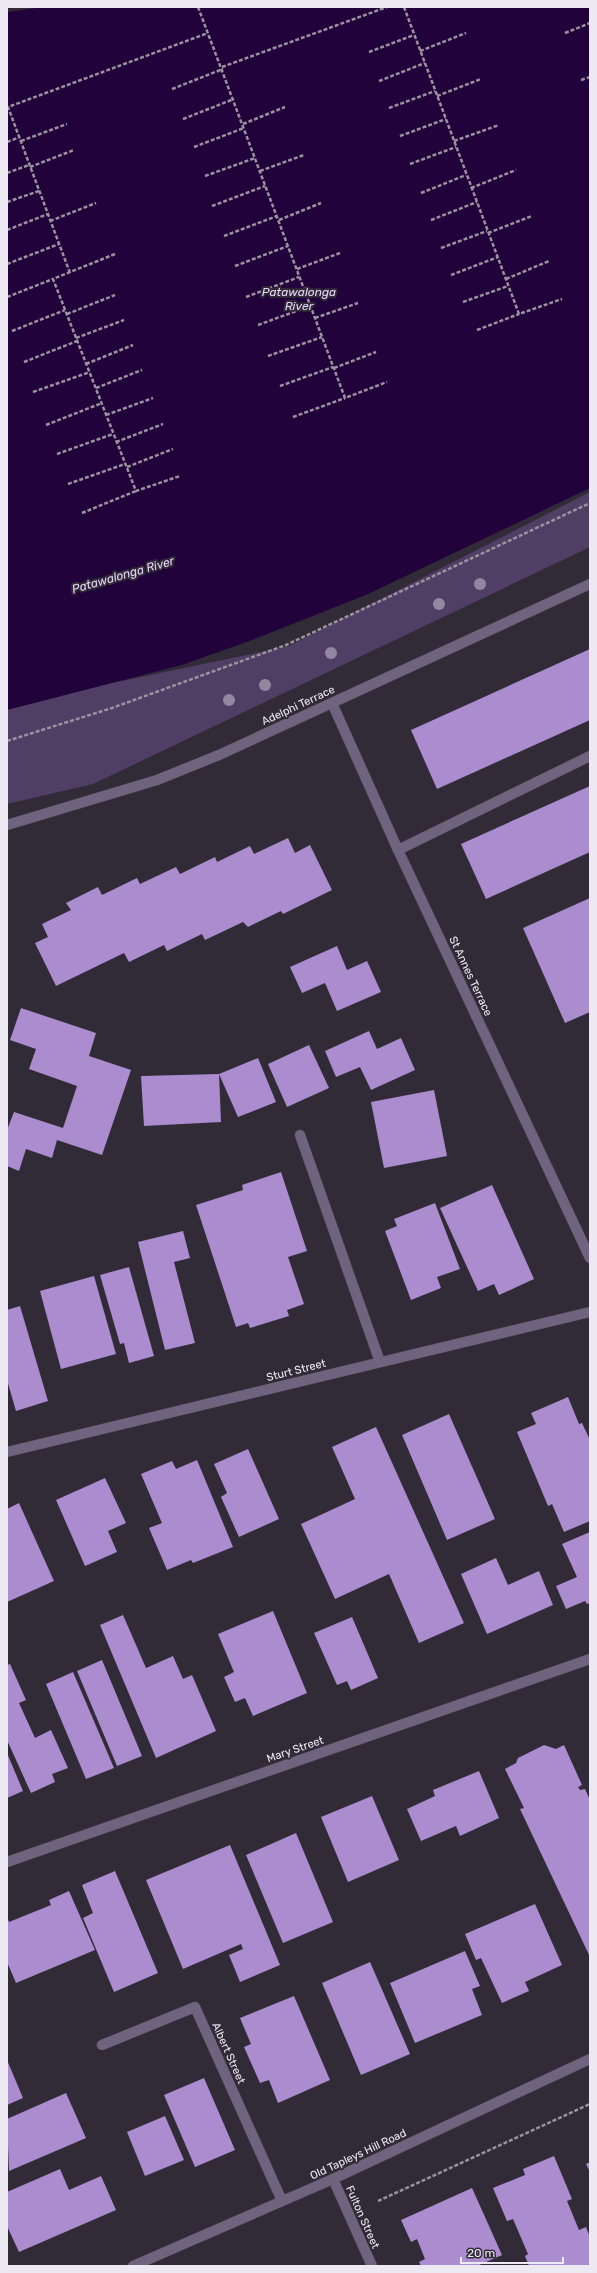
<svg xmlns="http://www.w3.org/2000/svg" width="597" height="2273" viewBox="0 0 597 2273" font-family="Rubik,sans-serif">
	<style>
		.green { fill: #503e65 }
		.water { fill: #22023b }
		.building { fill: #ab8ccf }
		.lines { fill: none; stroke-linecap: round; stroke-linejoin: round }
		.minor-casing { stroke: #4b4652; stroke-width: 11 }
		.path { stroke: #98939e; stroke-width: 2.5; stroke-dasharray: 4 2; stroke-linecap: butt }
		.minor { stroke: #6f637f; stroke-width: 10 }
		.tree { fill: #9287a1 }
		.labels { text-anchor: middle; stroke-width: 4; stroke-linejoin: round; paint-order: stroke }
		.street-label { font-size: 11px; fill: #ede9f2; stroke: #312b38 }
		.water-label { font-size: 12px; font-style: italic; fill: #e5d5fa; stroke: #312b38 }
	</style>
	<rect width="100%" height="100%" fill="#312b38"/>
	<path class="green" d="M 590,492 L 590,547 L 93,784 L 7,804 L 7,705 L 289,646 Z"/>
	<path class="water" d="M 44,7 L 590,7 L 590,488 L 368,594 L 252,640 L 182,665 L 7,710 L 7,12 Z"/>
	<g class="building">
		<path d="M 590,649 L 590,720 L 437,789 L 411,730 Z"/>
		<path d="M 590,786 L 590,852 L 486,899 L 461,844 Z"/>
		<path d="M 288,838 L 295,853 L 310,845 L 332,890 L 283,914 L 281,911 L 248,927 L 243,922 L 205,940 L 202,934 L 167,951 L 164,945 L 129,962 L 124,953 L 56,986 L 35,943 L 48,937 L 42,924 L 71,910 L 66,903 L 98,887 L 102,895 L 137,878 L 140,884 L 176,867 L 180,874 L 215,857 L 217,862 L 250,846 L 254,854 Z"/>
		<path d="M 590,898 L 590,1012 L 565,1023 L 523,928 Z"/>
		<path d="M 337,946 L 347,970 L 367,961 L 381,992 L 337,1011 L 325,983 L 302,993 L 290,967 Z"/>
		<path d="M 21,1008 L 96,1033 L 89,1056 L 131,1070 L 102,1155 L 57,1140 L 52,1158 L 26,1149 L 19,1171 L 7,1166 L 7,1130 L 14,1112 L 63,1128 L 77,1086 L 29,1069 L 36,1049 L 10,1040 Z"/>
		<path d="M 369,1031 L 377,1049 L 401,1038 L 415,1070 L 371,1090 L 360,1067 L 336,1077 L 325,1051 Z"/>
		<path d="M 309,1045 L 329,1088 L 287,1107 L 268,1064 Z"/>
		<path d="M 258,1058 L 276,1102 L 238,1117 L 219,1074 L 221,1122 L 144,1126 L 141,1076 L 219,1074 Z"/>
		<path d="M 434,1090 L 447,1156 L 384,1168 L 371,1102 Z"/>
		<path d="M 281,1172 L 307,1251 L 288,1257 L 304,1304 L 287,1310 L 289,1316 L 250,1328 L 248,1323 L 236,1327 L 196,1205 L 243,1190 L 242,1185 Z"/>
		<path d="M 492,1185 L 534,1279 L 499,1295 L 494,1284 L 478,1291 L 440,1208 Z"/>
		<path d="M 435,1203 L 460,1269 L 437,1277 L 441,1288 L 411,1300 L 385,1231 L 397,1226 L 394,1219 Z"/>
		<path d="M 183,1231 L 190,1258 L 174,1262 L 195,1343 L 165,1350 L 138,1242 Z"/>
		<path d="M 129,1267 L 154,1356 L 129,1363 L 124,1343 L 120,1344 L 100,1275 Z"/>
		<path d="M 94,1276 L 116,1354 L 61,1369 L 40,1291 Z"/>
		<path d="M 20,1306 L 48,1401 L 16,1411 L 7,1380 L 7,1310 Z"/>
		<path d="M 568,1397 L 579,1424 L 582,1423 L 590,1440 L 590,1521 L 564,1532 L 552,1504 L 548,1506 L 517,1432 L 536,1424 L 531,1413 Z"/>
		<path d="M 449,1414 L 495,1519 L 447,1540 L 402,1435 Z"/>
		<path d="M 376,1427 L 464,1623 L 419,1643 L 389,1574 L 335,1599 L 301,1524 L 355,1499 L 332,1447 Z"/>
		<path d="M 248,1449 L 279,1519 L 239,1537 L 221,1497 L 227,1493 L 214,1464 Z"/>
		<path d="M 197,1460 L 233,1547 L 193,1563 L 191,1560 L 167,1570 L 149,1528 L 162,1523 L 141,1474 L 172,1461 L 176,1469 Z"/>
		<path d="M 105,1478 L 126,1523 L 108,1531 L 117,1552 L 85,1566 L 56,1500 Z"/>
		<path d="M 19,1503 L 54,1581 L 7,1602 L 7,1509 Z"/>
		<path d="M 590,1532 L 590,1603 L 587,1604 L 585,1601 L 566,1609 L 556,1586 L 577,1577 L 562,1544 Z"/>
		<path d="M 496,1558 L 508,1585 L 539,1571 L 553,1605 L 487,1634 L 461,1574 Z"/>
		<path d="M 273,1611 L 307,1693 L 253,1716 L 245,1698 L 235,1702 L 224,1677 L 234,1672 L 218,1634 Z"/>
		<path d="M 123,1615 L 146,1668 L 173,1656 L 183,1679 L 192,1675 L 216,1731 L 156,1758 L 100,1625 Z"/>
		<path d="M 352,1617 L 378,1678 L 351,1690 L 347,1681 L 337,1685 L 314,1633 Z"/>
		<path d="M 102,1660 L 142,1756 L 117,1766 L 77,1671 Z"/>
		<path d="M 10,1664 L 26,1700 L 19,1703 L 35,1738 L 51,1730 L 68,1768 L 52,1774 L 55,1782 L 31,1793 L 7,1740 L 7,1665 Z"/>
		<path d="M 73,1672 L 114,1768 L 86,1779 L 46,1684 Z"/>
		<path d="M 544,1745 L 556,1749 L 564,1745 L 582,1785 L 578,1787 L 580,1790 L 585,1789 L 590,1800 L 590,1957 L 520,1809 L 524,1808 L 505,1769 L 516,1763 L 518,1758 Z"/>
		<path d="M 7,1753 L 23,1791 L 7,1798 Z"/>
		<path d="M 479,1771 L 499,1818 L 460,1836 L 456,1826 L 421,1841 L 407,1809 L 435,1796 L 433,1790 Z"/>
		<path d="M 372,1796 L 399,1860 L 348,1882 L 321,1817 Z"/>
		<path d="M 296,1833 L 333,1922 L 283,1943 L 246,1855 Z"/>
		<path d="M 230,1845 L 280,1965 L 240,1982 L 229,1955 L 243,1949 L 241,1944 L 183,1969 L 146,1880 Z"/>
		<path d="M 115,1871 L 158,1973 L 114,1992 L 83,1918 L 93,1913 L 82,1885 Z"/>
		<path d="M 69,1891 L 95,1950 L 16,1983 L 7,1962 L 7,1917 L 9,1922 L 51,1905 L 49,1900 Z"/>
		<path d="M 535,1904 L 562,1965 L 525,1982 L 529,1991 L 502,2003 L 481,1958 L 476,1960 L 465,1934 Z"/>
		<path d="M 465,1951 L 480,1986 L 472,1989 L 482,2015 L 415,2043 L 390,1983 Z"/>
		<path d="M 370,1962 L 410,2054 L 361,2075 L 322,1983 Z"/>
		<path d="M 294,1996 L 330,2080 L 278,2103 L 269,2080 L 260,2083 L 244,2047 L 251,2044 L 240,2018 Z"/>
		<path d="M 7,2060 L 23,2098 L 7,2105 Z"/>
		<path d="M 204,2078 L 235,2150 L 195,2167 L 164,2095 Z"/>
		<path d="M 66,2093 L 86,2138 L 9,2171 L 7,2119 Z"/>
		<path d="M 165,2116 L 184,2160 L 145,2176 L 127,2132 Z"/>
		<path d="M 554,2156 L 572,2199 L 567,2201 L 579,2230 L 586,2227 L 590,2237 L 590,2264 L 586,2266 L 529,2266 L 525,2256 L 528,2254 L 513,2219 L 507,2221 L 493,2188 L 525,2175 L 523,2169 Z"/>
		<path d="M 590,2162 L 590,2172 L 586,2164 Z"/>
		<path d="M 60,2169 L 69,2190 L 101,2176 L 116,2210 L 19,2252 L 7,2226 L 7,2192 Z"/>
		<path d="M 472,2188 L 502,2255 L 477,2266 L 421,2266 L 419,2262 L 425,2259 L 417,2239 L 411,2242 L 401,2220 Z"/>
	</g>
	<g class="lines">
		<defs>
			<g id="minor">
				<path d="M 332,703 L 398,850 L 590,1258"/>
				<path d="M 7,825 L 157,780 L 219,755 L 590,584"/>
				<path d="M 398,850 L 590,756"/>
				<path d="M 300,1135 L 380,1362"/>
				<path d="M 7,1452 L 590,1312"/>
				<path d="M 7,1862 L 590,1659"/>
				<path d="M 102,2045 L 195,2007 L 282,2201"/>
				<path d="M 333,2179 L 372,2266"/>
				<path d="M 133,2266 L 333,2179 L 590,2059"/>
			</g>
		</defs>
		<use href="#minor" class="minor-casing"/>
		<g class="path">
			<path d="M 198,7 L 345,398 L 387,382"/>
			<path d="M 404,7 L 519,314 L 562,299"/>
			<path d="M 565,33 L 590,23"/>
			<path d="M 420,51 L 466,33"/>
			<path d="M 369,52 L 414,35"/>
			<path d="M 222,67 L 387,7"/>
			<path d="M 581,80 L 590,77"/>
			<path d="M 379,81 L 425,63"/>
			<path d="M 172,89 L 223,69"/>
			<path d="M 437,96 L 481,79"/>
			<path d="M 389,108 L 435,91"/>
			<path d="M 183,119 L 234,99"/>
			<path d="M 243,124 L 285,107"/>
			<path d="M 400,136 L 446,119"/>
			<path d="M 21,141 L 67,124"/>
			<path d="M 454,141 L 499,125"/>
			<path d="M 7,142 L 20,137"/>
			<path d="M 194,147 L 244,128"/>
			<path d="M 410,164 L 456,147"/>
			<path d="M 30,167 L 74,150"/>
			<path d="M 260,171 L 304,155"/>
			<path d="M 7,173 L 29,165"/>
			<path d="M 205,176 L 255,158"/>
			<path d="M 471,188 L 516,170"/>
			<path d="M 421,193 L 466,175"/>
			<path d="M 7,202 L 39,191"/>
			<path d="M 212,206 L 265,186"/>
			<path d="M 279,220 L 321,203"/>
			<path d="M 431,220 L 477,202"/>
			<path d="M 50,221 L 96,203"/>
			<path d="M 7,230 L 48,214"/>
			<path d="M 488,233 L 532,216"/>
			<path d="M 224,236 L 277,216"/>
			<path d="M 441,248 L 487,231"/>
			<path d="M 115,254 L 53,279 L 136,491 L 180,476"/>
			<path d="M 7,264 L 59,244"/>
			<path d="M 235,266 L 288,246"/>
			<path d="M 297,269 L 340,253"/>
			<path d="M 70,273 L 8,107 L 208,33"/>
			<path d="M 451,275 L 498,257"/>
			<path d="M 506,279 L 549,261"/>
			<path d="M 7,297 L 53,279"/>
			<path d="M 246,297 L 299,277"/>
			<path d="M 463,302 L 508,286"/>
			<path d="M 67,314 L 115,295"/>
			<path d="M 315,318 L 358,303"/>
			<path d="M 258,325 L 310,306"/>
			<path d="M 477,330 L 519,314"/>
			<path d="M 12,331 L 65,310"/>
			<path d="M 76,338 L 124,320"/>
			<path d="M 268,356 L 322,337"/>
			<path d="M 24,362 L 77,341"/>
			<path d="M 86,364 L 133,345"/>
			<path d="M 334,368 L 376,352"/>
			<path d="M 280,386 L 333,367"/>
			<path d="M 96,388 L 142,370"/>
			<path d="M 33,392 L 90,372"/>
			<path d="M 106,415 L 153,398"/>
			<path d="M 293,417 L 345,398"/>
			<path d="M 46,425 L 102,403"/>
			<path d="M 116,442 L 163,424"/>
			<path d="M 57,454 L 113,434"/>
			<path d="M 127,467 L 173,449"/>
			<path d="M 68,484 L 125,464"/>
			<path d="M 82,513 L 136,491"/>
			<path d="M 7,741 L 112,708 L 286,645 L 590,503"/>
			<path d="M 378,2201 L 590,2104"/>
		</g>
		<use href="#minor" class="minor"/>
	</g>
	<g class="tree">
		<circle cx="480" cy="584" r="6"/>
		<circle cx="439" cy="604" r="6"/>
		<circle cx="331" cy="653" r="6"/>
		<circle cx="265" cy="685" r="6"/>
		<circle cx="229" cy="700" r="6"/>
	</g>
	<g class="labels">
		<g class="street-label">
			<text transform="translate(298 705) rotate(-25)" y="4">Adelphi Terrace</text>
			<text transform="translate(471 976) rotate(65)" y="4">St Annes Terrace</text>
			<text transform="translate(296 1370) rotate(-14)" y="4">Sturt Street</text>
			<text transform="translate(295 1749) rotate(-19)" y="4">Mary Street</text>
			<text transform="translate(229 2053) rotate(66)" y="4">Albert Street</text>
			<text transform="translate(358 2154) rotate(-25)" y="4">Old Tapleys Hill Road</text>
			<text transform="translate(363 2217) rotate(66)" y="4">Fulton Street</text>
		</g>
		<g class="water-label">
			<text x="299" y="296">Patawalonga<tspan x="299" dy="14">River</tspan></text>
			<text transform="translate(123 575) rotate(-16)" y="4">Patawalonga River</text>
		</g>
	</g>
	<rect width="597" height="2273" fill="none" stroke="#ede9f2" stroke-width="16"/>
	<path d="M461 2257v6h102v-6" fill="none" stroke="#ede9f2" stroke-width="2"/>
	<text x="467" y="2257" font-size="12" fill="#ede9f2" stroke="#312b38" stroke-width="3" paint-order="stroke">20 m</text>
</svg>
